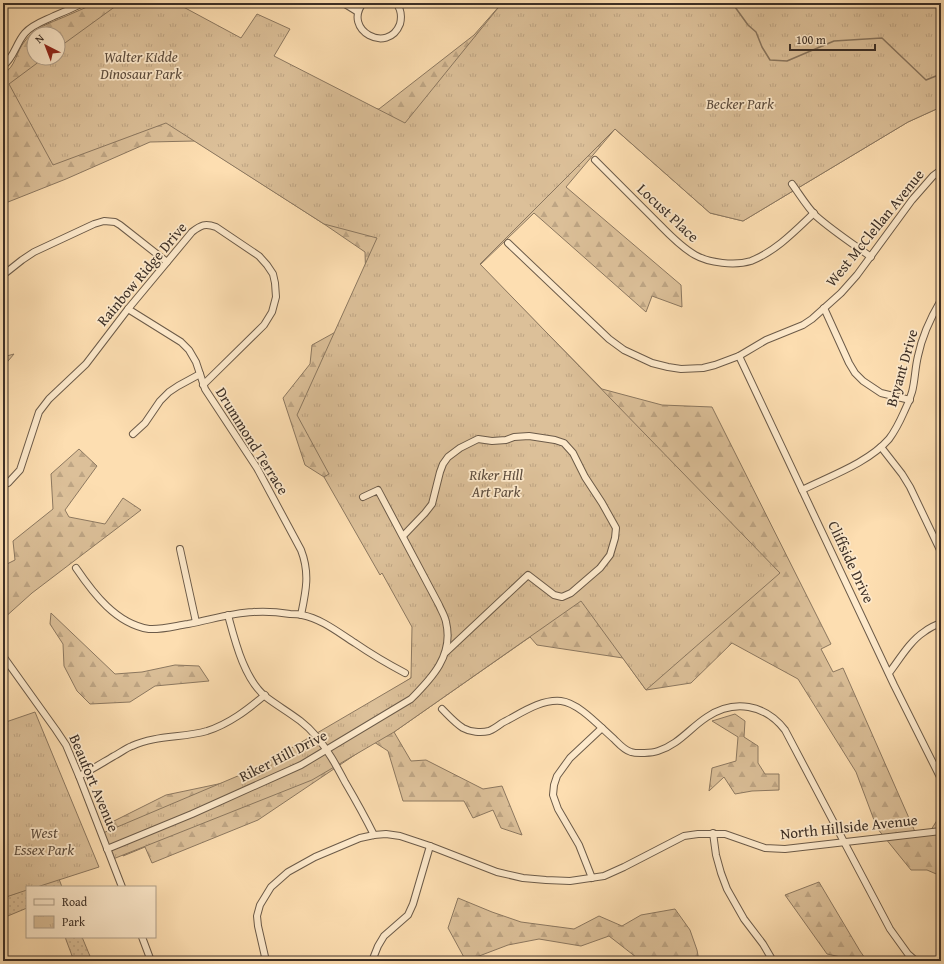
<svg xmlns="http://www.w3.org/2000/svg" width="944" height="964" viewBox="0 0 944 964" font-family="'Gentium Book Plus',serif">
	<style>
		.grass { fill: url(#grass-dots); stroke: #8c7860 }
		.forest { fill: url(#forest-firs); stroke: #8c7860; fill-rule: evenodd }
		.park { fill: url(#park-tufts); stroke: #8c7860 }
		.lines { fill: none; stroke-linecap: round; stroke-linejoin: round }
		.stream { stroke: #88745d; stroke-width: 1.5 }
		.minor-casing { stroke: #6c5b49; stroke-width: 8 }
		.minor { stroke: #feeacc; stroke-width: 6 }
		.labels { text-anchor: middle; stroke-width: 3.5; stroke-linejoin: round; paint-order: stroke }
		.park-label { font-size: 15px; font-style: italic; fill: #5c4c3d; stroke: #feeacc }
		.street-label { font-size: 15px; fill: #3c2f26; stroke: #feeacc }
	</style>
	<defs>
		<pattern id="grass-dots" width="8" height="8" patternUnits="userSpaceOnUse"><rect width="8" height="8" fill="#dcc099"/><path d="M2 2h.1M6 6h.1" fill="none" stroke="#bea584" stroke-width="1.8" stroke-linecap="round"/></pattern>
		<pattern id="forest-firs" width="22" height="20" patternUnits="userSpaceOnUse"><rect width="22" height="20" fill="#dcc099"/><path d="M5 1l3.5 6h-7zM16 11l3.5 6h-7z" fill="#bea584"/></pattern>
		<pattern id="park-tufts" width="24" height="20" patternUnits="userSpaceOnUse"><rect width="24" height="20" fill="#dcc099"/><path d="M3 7l-1-3M5 7V3M7 7l1-3M15 17l-1-3M17 17v-4M19 17l1-3" fill="none" stroke="#bea584"/></pattern>
	</defs>
	<rect width="100%" height="100%" fill="#fddeb1"/>
	<filter id="stains"><feTurbulence type="fractalNoise" baseFrequency=".005" numOctaves="4"/><feColorMatrix values="0 0 0 0 .2 0 0 0 0 .09 0 0 0 0 .02 0 0 0 .5 -.17"/></filter>
	<radialGradient id="worn" r=".72"><stop offset=".6" stop-color="#630" stop-opacity="0"/><stop offset="1" stop-color="#630" stop-opacity=".3"/></radialGradient>
	<g class="grass">
		<path d="M 59,879 L 62,887 L 33,887 Z"/>
		<path d="M 27,889 L 27,908 L 3,918 L 3,898 Z"/>
		<path d="M 65,937 L 82,937 L 92,961 L 74,961 Z"/>
	</g>
	<g class="forest">
		<path d="M 96,3 L 170,3 L 144,104 L 379,109 L 474,35 L 502,3 L 941,3 L 941,107 L 908,122 L 743,221 L 710,213 L 615,129 L 566,187 L 681,285 L 682,307 L 652,296 L 646,312 L 534,213 L 480,265 L 602,389 L 662,405 L 712,407 L 831,644 L 821,649 L 833,672 L 843,668 L 916,834 L 929,833 L 941,814 L 941,876 L 927,870 L 911,870 L 877,828 L 856,772 L 798,679 L 732,643 L 691,683 L 646,690 L 623,658 L 537,645 L 530,637 L 394,732 L 411,761 L 426,760 L 483,789 L 502,786 L 522,835 L 501,828 L 493,810 L 473,818 L 464,801 L 403,801 L 388,751 L 374,742 L 258,820 L 152,863 L 145,847 L 123,856 L 110,823 L 166,795 L 261,775 L 411,678 L 426,612 L 372,453 L 324,477 L 305,465 L 283,398 L 310,364 L 312,345 L 350,324 L 366,285 L 365,252 L 324,224 L 195,141 L 150,142 L 66,179 L 3,204 L 3,74 C 16,67 16,51 25,41 C 34,28 50,23 64,17 C 75,12 85,8 96,3 ZM 34,34 L 58,34 L 58,58 L 34,58 Z"/>
		<path d="M 14,354 L 3,367 L 3,357 Z"/>
		<path d="M 79,449 L 97,466 L 65,510 L 69,517 L 105,524 L 123,498 L 141,510 L 32,593 L 3,619 L 3,566 L 15,560 L 13,541 L 53,509 L 51,474 Z"/>
		<path d="M 51,613 L 115,674 L 142,672 L 175,665 L 199,666 L 209,681 L 155,686 L 130,702 L 90,704 L 77,691 L 64,666 L 63,644 L 50,624 Z"/>
		<path d="M 735,714 L 745,721 L 744,737 L 758,746 L 758,763 L 765,774 L 779,774 L 779,790 L 752,791 L 735,794 L 724,777 L 709,791 L 712,768 L 736,761 L 738,737 L 712,721 Z"/>
		<path d="M 819,882 L 860,951 L 867,961 L 849,961 L 850,959 L 827,954 L 785,895 Z"/>
		<path d="M 458,898 L 492,912 L 521,922 L 574,929 L 599,916 L 622,926 L 641,915 L 675,909 L 690,930 L 697,950 L 699,961 L 641,961 L 609,936 L 581,946 L 539,939 L 508,945 L 466,961 L 448,928 Z"/>
	</g>
	<g class="park">
		<path d="M 120,3 L 176,3 L 241,38 L 257,14 L 290,29 L 274,56 L 405,123 L 502,3 L 941,3 L 941,107 L 908,122 L 743,221 L 710,213 L 615,129 L 480,264 L 780,573 L 646,690 L 581,601 L 394,732 L 312,780 L 113,859 L 103,833 L 259,767 L 411,678 L 412,627 L 382,573 L 380,575 L 324,477 L 329,474 L 297,415 L 377,238 L 324,224 L 166,123 L 53,165 L 9,84 L 44,58 L 58,58 L 58,48 Z"/>
		<path d="M 35,712 L 99,867 L 37,887 L 27,887 L 27,890 L 3,898 L 3,723 Z"/>
	</g>
	<g class="lines">
		<path class="stream" d="M 733,3 L 735,7 L 748,25 L 756,32 L 762,47 L 770,60 L 787,61 L 834,41 L 882,38 L 926,80 L 941,74"/>
		<defs>
			<g id="minor">
				<path d="M 344,3 L 345,4 L 358,12"/>
				<path d="M 363,3 C 342,30 388,55 400,24 C 402,16 401,9 396,3"/>
				<path d="M 3,66 C 14,58 16,43 25,33 C 33,24 44,21 54,16 C 64,12 73,8 83,3"/>
				<path d="M 595,160 C 615,180 634,199 654,219 C 666,231 679,246 695,255 C 709,263 735,266 751,261 C 776,251 795,231 814,213"/>
				<path d="M 792,184 C 800,195 807,207 816,216 C 833,231 853,244 871,257"/>
				<path d="M 508,243 L 609,339 L 624,350 L 652,363 L 668,367 L 681,369 L 703,368 L 715,365 L 739,356 L 766,340 L 803,325 L 812,319 L 841,293 L 857,275 L 912,200 L 933,176 L 941,170"/>
				<path d="M 3,275 L 22,260 L 34,252 L 94,224 L 104,221 L 115,222 L 120,225 L 167,262"/>
				<path d="M 824,308 L 849,363 L 855,373 L 863,381 L 881,393 L 910,400"/>
				<path d="M 128,309 L 181,342 L 189,350 L 196,362 L 205,389 L 257,468 L 301,550 C 310,573 306,591 301,615"/>
				<path d="M 739,356 L 894,685 L 941,779"/>
				<path d="M 133,434 L 145,423 L 160,401 L 169,392 L 178,386 L 200,374"/>
				<path d="M 881,447 L 902,474 L 910,487 L 941,552"/>
				<path d="M 3,485 L 8,483 L 20,470 L 39,412 L 49,399 L 86,364 L 128,309 L 192,232 C 201,225 205,223 216,227 L 259,256 L 267,265 L 273,274 L 275,283 L 276,297 L 272,312 L 264,325 L 203,385"/>
				<path d="M 802,490 C 830,476 868,463 889,439 C 895,431 900,421 904,412 C 907,406 910,399 912,392 C 915,381 915,368 918,356 C 922,336 931,317 941,300"/>
				<path d="M 403,536 L 425,513 L 432,504 L 440,472 L 443,464 L 448,457 L 460,448 L 478,439 L 492,441 L 506,440 L 514,437 L 529,436 L 555,440 L 564,443 L 573,453 L 585,477 L 602,503 L 616,528 L 615,538 L 610,555 L 600,568 L 571,593 L 562,597 L 554,595 L 528,575 L 446,652"/>
				<path d="M 180,549 L 196,622"/>
				<path d="M 76,568 C 93,593 116,624 149,629 C 161,630 175,626 188,624 C 210,620 231,613 253,612 C 266,611 278,612 290,614 C 294,614 298,614 302,615 C 322,619 339,633 355,643 C 371,654 388,664 405,673"/>
				<path d="M 228,615 C 235,641 244,679 266,697 C 283,710 302,719 316,736 C 328,750 336,765 345,782 C 355,799 365,817 374,835"/>
				<path d="M 3,656 L 56,730 L 66,745 L 79,776 L 122,887"/>
				<path d="M 889,673 C 899,660 910,641 924,632 C 929,628 935,625 941,623"/>
				<path d="M 442,709 C 449,716 455,723 463,728 C 470,732 481,733 489,731 C 494,729 498,726 502,723 C 520,714 540,699 561,701 C 579,703 600,727 614,739 C 619,744 624,750 631,752 C 637,754 652,753 658,751 C 678,745 690,728 707,717 C 734,699 765,704 785,730 L 890,929 L 908,954 L 916,961"/>
				<path d="M 79,776 C 91,770 102,763 114,756 C 120,753 126,748 132,746 C 156,735 183,738 207,731 C 229,724 247,710 265,695"/>
				<path d="M 713,833 L 716,855 L 721,873 L 727,889 L 744,919 L 763,944 L 773,961"/>
				<path d="M 107,849 L 192,814 L 301,765 L 411,699 C 432,678 454,655 446,622 C 445,616 441,610 439,605 L 378,490 L 363,497"/>
				<path d="M 592,878 L 579,845 L 558,809 L 553,795 L 554,785 L 557,776 L 570,758 L 602,728"/>
				<path d="M 142,937 L 151,961"/>
				<path d="M 266,961 L 258,926 L 257,916 L 260,905 L 271,887 L 288,872 L 315,857 L 360,838 L 374,835 L 386,834 L 400,836 L 430,846 L 497,872 L 523,878 L 546,880 L 570,881 L 604,876 L 624,867 L 684,836 L 698,834 L 725,834 L 765,848 L 785,849 L 941,831"/>
				<path d="M 372,961 L 378,946 L 384,936 L 408,915 L 413,904 L 430,846"/>
			</g>
		</defs>
		<use href="#minor" class="minor-casing"/>
		<use href="#minor" class="minor"/>
	</g>
	<g class="labels">
		<g class="park-label">
			<text x="141" y="62">Walter Kidde<tspan x="141" dy="17">Dinosaur Park</tspan></text>
			<text x="740" y="109">Becker Park</text>
			<text x="496" y="480">Riker Hill<tspan x="496" dy="17">Art Park</tspan></text>
			<text x="44" y="838">West<tspan x="44" dy="17">Essex Park</tspan></text>
		</g>
		<g class="street-label">
			<text transform="translate(668 213) rotate(43)" y="5">Locust Place</text>
			<text transform="translate(875 228) rotate(-51)" y="5">West McClellan Avenue</text>
			<text transform="translate(142 274) rotate(-50)" y="5">Rainbow Ridge Drive</text>
			<text transform="translate(902 368) rotate(-74)" y="5">Bryant Drive</text>
			<text transform="translate(252 441) rotate(58)" y="5">Drummond Terrace</text>
			<text transform="translate(851 562) rotate(65)" y="5">Cliffside Drive</text>
			<text transform="translate(283 756) rotate(-27)" y="5">Riker Hill Drive</text>
			<text transform="translate(94 783) rotate(67)" y="5">Beaufort Avenue</text>
			<text transform="translate(849 827) rotate(-6)" y="5">North Hillside Avenue</text>
		</g>
	</g>
	<rect width="944" height="964" fill="none" stroke="#fddeb1" stroke-width="16"/>
	<rect x="4" y="4" width="936" height="956" fill="none" stroke="#3c2f26" stroke-width="2"/>
	<rect x="8" y="8" width="928" height="948" fill="none" stroke="#3c2f26"/>
	<rect x="26" y="886" width="130" height="52" fill="#feeacc" stroke="#b09f8a"/>
	<rect x="34" y="899" width="20" height="6" fill="#feeacc" stroke="#b09f8a"/>
	<text x="62" y="906" font-size="12" fill="#3c2f26">Road</text>
	<rect x="34" y="916" width="20" height="12" fill="url(#park-tufts)" stroke="#b09f8a"/>
	<text x="62" y="926" font-size="12" fill="#3c2f26">Park</text>
	<g transform="translate(46 46) rotate(318)"><circle r="19" fill="#feeacc" stroke="#b09f8a"/>
	<path d="M0-3L7 15L0 10L-7 15Z" fill="#8f2418"/>
	<text y="-6" font-size="11" font-weight="bold" text-anchor="middle" fill="#3c2f26">N</text>
	</g>
	<path d="M790 44v6h85v-6" fill="none" stroke="#3c2f26" stroke-width="2"/>
	<text x="796" y="44" font-size="12" fill="#3c2f26" stroke="#feeacc" stroke-width="3" paint-order="stroke">100 m</text>
	<rect width="100%" height="100%" filter="url(#stains)"/>
	<rect width="100%" height="100%" fill="url(#worn)"/>
</svg>
